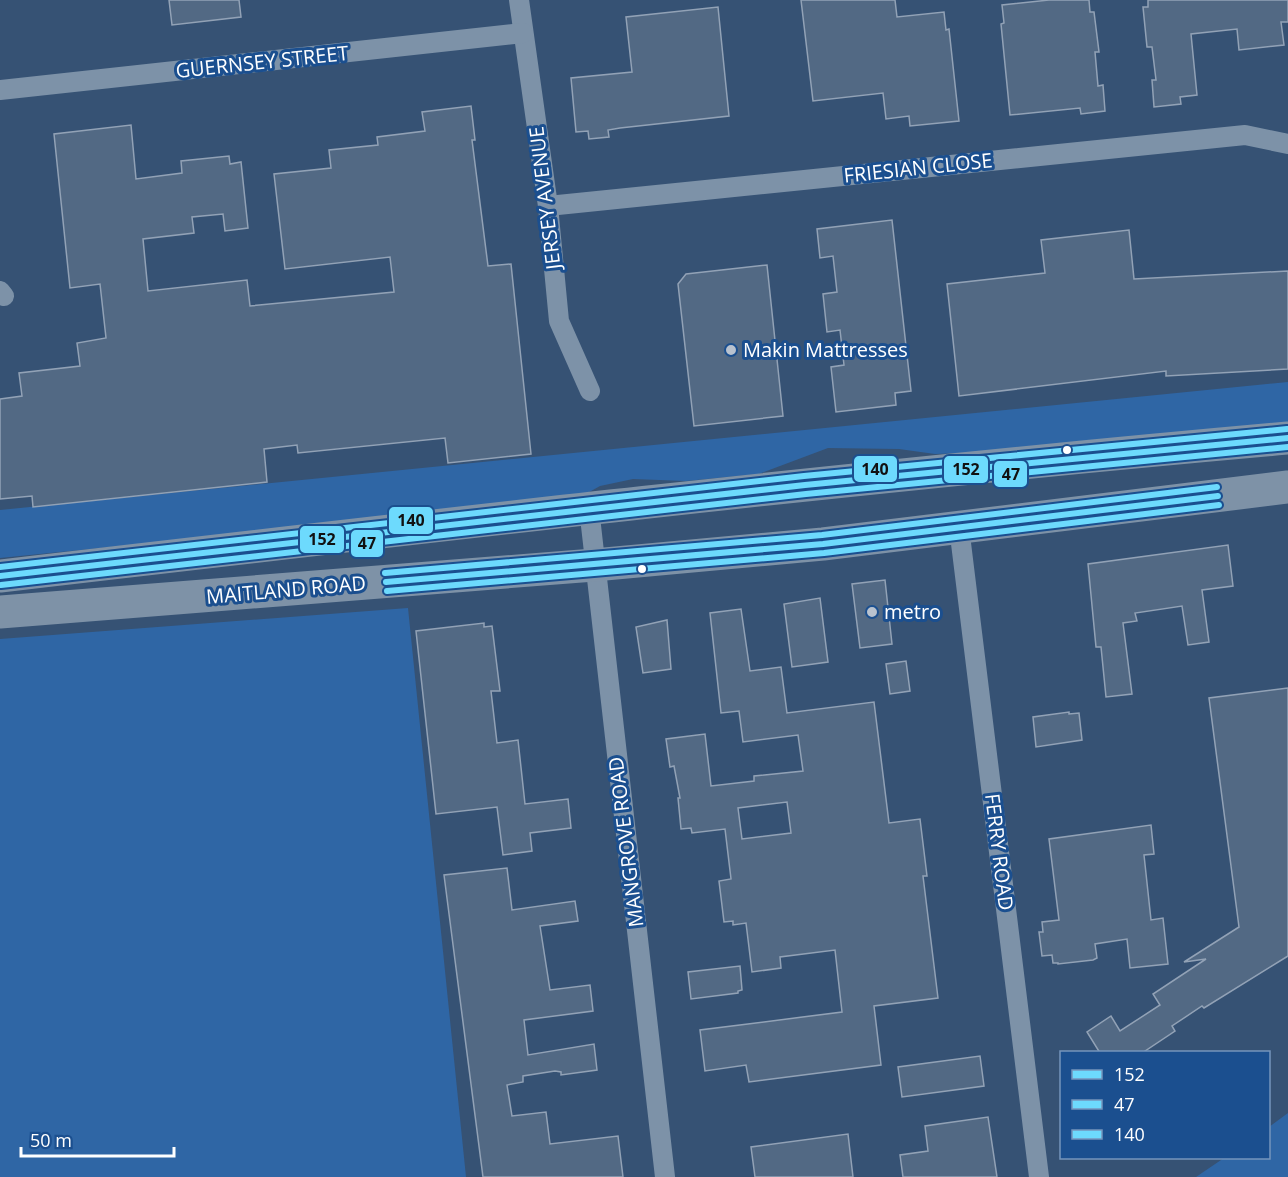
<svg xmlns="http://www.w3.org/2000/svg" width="1288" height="1177" viewBox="0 0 1288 1177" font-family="'Open Sans',sans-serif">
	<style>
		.green { fill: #2f66a5 }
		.building { fill: #526984; stroke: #92a2b6; stroke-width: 1.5; fill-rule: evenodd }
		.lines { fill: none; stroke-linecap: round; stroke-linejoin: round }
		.street { stroke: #7d92a8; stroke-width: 20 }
		.highway { stroke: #7e92a7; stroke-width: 33 }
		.bus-1-casing { stroke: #1b4f8f; stroke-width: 10 }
		.bus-2-casing { stroke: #1b4f8f; stroke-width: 10 }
		.bus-3-casing { stroke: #1b4f8f; stroke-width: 10 }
		.bus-1 { stroke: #6ddafd; stroke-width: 6 }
		.bus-2 { stroke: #6ddafd; stroke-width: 6 }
		.bus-3 { stroke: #6ddafd; stroke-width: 6 }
		.poi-dot { fill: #b9c2ce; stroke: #1b4f8f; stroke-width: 2 }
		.bus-dot { fill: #fff; stroke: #1b4f8f; stroke-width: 2 }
		.labels { text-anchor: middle; stroke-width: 6; stroke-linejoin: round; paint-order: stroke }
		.street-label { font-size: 20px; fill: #fff; stroke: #1b4f8f }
		.poi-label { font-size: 20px; fill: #fff; stroke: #1b4f8f; text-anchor: start }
		.line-badge { stroke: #1b4f8f; stroke-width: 2 }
		.pale-badge-label { font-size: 16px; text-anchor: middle; font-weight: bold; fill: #111 }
	</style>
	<rect width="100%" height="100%" fill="#365274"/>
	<g class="green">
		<path d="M 1288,382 L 1288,425 L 1055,450 L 935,454 L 899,449 L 828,448 L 759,474 L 686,481 L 633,479 L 600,486 L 573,501 L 0,558 L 0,510 Z"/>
		<path d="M 408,608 L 466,1177 L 0,1177 L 0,639 Z"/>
		<path d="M 1288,1113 L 1288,1177 L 1196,1177 L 1224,1158 L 1268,1158 L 1269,1127 Z"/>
	</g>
	<g class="building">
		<path d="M 169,0 L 239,0 L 241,17 L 172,25 Z"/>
		<path d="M 801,0 L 895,0 L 897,17 L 944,12 L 946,30 L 949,29 L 959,121 L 910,126 L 909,116 L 886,119 L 883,93 L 813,101 Z"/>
		<path d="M 1049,0 L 1089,0 L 1090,12 L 1094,12 L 1099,52 L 1095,52 L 1098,86 L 1103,85 L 1105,111 L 1081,114 L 1080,108 L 1010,115 L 1001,24 L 1004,23 L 1002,5 Z"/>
		<path d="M 1148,0 L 1288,0 L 1288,22 L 1281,22 L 1284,45 L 1239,50 L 1237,29 L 1191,34 L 1197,95 L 1180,97 L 1181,104 L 1154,107 L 1152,80 L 1156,80 L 1152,47 L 1147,47 L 1143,7 L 1148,7 Z"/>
		<path d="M 718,7 L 729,116 L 620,128 L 608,130 L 609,137 L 589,139 L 588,131 L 576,132 L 571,78 L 632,72 L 626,17 Z"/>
		<path d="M 471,106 L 475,140 L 472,140 L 488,266 L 511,264 L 531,454 L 448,463 L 445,438 L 298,453 L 297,445 L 264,449 L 267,482 L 33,507 L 32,496 L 0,499 L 0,399 L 22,396 L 19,373 L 80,366 L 77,343 L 106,338 L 100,284 L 70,288 L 54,134 L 131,125 L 136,179 L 182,173 L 181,161 L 229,156 L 230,164 L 241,162 L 248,228 L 225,231 L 223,214 L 192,217 L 194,233 L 143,239 L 148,291 L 247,280 L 250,306 L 394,292 L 390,257 L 285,269 L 274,174 L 331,168 L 329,150 L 378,145 L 377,137 L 425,131 L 422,112 Z"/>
		<path d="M 892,220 L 911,391 L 895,393 L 896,405 L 836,412 L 831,367 L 844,365 L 840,330 L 827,332 L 823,294 L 837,292 L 833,256 L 820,258 L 817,229 Z"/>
		<path d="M 1129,230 L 1134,279 L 1288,271 L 1288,369 L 1166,376 L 1166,371 L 959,396 L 947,284 L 1045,273 L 1041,240 Z"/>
		<path d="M 767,265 L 783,416 L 694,426 L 678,284 L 686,274 Z"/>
		<path d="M 1228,545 L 1233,586 L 1202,590 L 1209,642 L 1188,645 L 1182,606 L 1135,613 L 1137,621 L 1123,623 L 1132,694 L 1106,697 L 1101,647 L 1096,647 L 1088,564 Z"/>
		<path d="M 885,580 L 892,644 L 860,648 L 852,584 Z"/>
		<path d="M 820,598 L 828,662 L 792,667 L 784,604 Z"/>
		<path d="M 741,609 L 750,671 L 781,667 L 787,713 L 874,702 L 889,823 L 920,819 L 927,876 L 923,876 L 938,998 L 874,1006 L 881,1065 L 749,1082 L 746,1065 L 705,1071 L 700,1030 L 842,1012 L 835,950 L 780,957 L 781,968 L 752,972 L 746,923 L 733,925 L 733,921 L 724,922 L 719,881 L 731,879 L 725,829 L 692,833 L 691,828 L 681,829 L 678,798 L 680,798 L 674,766 L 670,767 L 666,739 L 705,734 L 711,786 L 754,781 L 754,776 L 803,771 L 798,735 L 743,742 L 739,711 L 721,713 L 710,613 ZM 787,802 L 791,833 L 742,839 L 738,808 Z"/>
		<path d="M 667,620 L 671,669 L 643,673 L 636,627 Z"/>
		<path d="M 484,623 L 484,627 L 492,626 L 500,691 L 491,691 L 497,743 L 518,740 L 525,804 L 568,799 L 571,828 L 530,833 L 532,851 L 503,855 L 497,807 L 436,814 L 416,631 Z"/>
		<path d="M 906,661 L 910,691 L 890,694 L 886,664 Z"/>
		<path d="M 1288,688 L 1288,956 L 1204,1008 L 1202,1006 L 1172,1026 L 1175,1031 L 1142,1053 L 1100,1053 L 1087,1032 L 1111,1016 L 1120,1031 L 1160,1005 L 1153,994 L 1206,959 L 1184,962 L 1239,927 L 1209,698 Z"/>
		<path d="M 1069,712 L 1069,714 L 1079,713 L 1082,740 L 1036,747 L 1033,717 Z"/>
		<path d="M 1151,825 L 1154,854 L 1144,855 L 1151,920 L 1163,918 L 1168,964 L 1130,968 L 1127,939 L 1095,944 L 1097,958 L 1093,960 L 1058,964 L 1058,963 L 1053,963 L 1052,955 L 1042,956 L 1039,932 L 1043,932 L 1042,922 L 1059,920 L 1049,839 Z"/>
		<path d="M 507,868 L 512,910 L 575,901 L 578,921 L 540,926 L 550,990 L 590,985 L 593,1011 L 524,1020 L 528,1055 L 594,1044 L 597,1070 L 561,1075 L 561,1072 L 555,1071 L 523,1076 L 523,1082 L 507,1085 L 512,1116 L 546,1112 L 550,1144 L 618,1136 L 623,1177 L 483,1177 L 444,875 Z"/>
		<path d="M 740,966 L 742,990 L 738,991 L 738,993 L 691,999 L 688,972 Z"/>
		<path d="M 980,1056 L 984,1086 L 902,1097 L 898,1067 Z"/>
		<path d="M 988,1117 L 997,1177 L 903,1177 L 900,1155 L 928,1151 L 925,1126 Z"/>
		<path d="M 848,1134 L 853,1177 L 755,1177 L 751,1147 Z"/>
	</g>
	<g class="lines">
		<g class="street">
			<path d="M 519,0 L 548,206 L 559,321 L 590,391"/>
			<path d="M 0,90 L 523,33"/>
			<path d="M 548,206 L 1245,135 L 1288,144"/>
			<path d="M 0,291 L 4,296"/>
			<path d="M 589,508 L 665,1177"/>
			<path d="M 959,527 L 1039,1177"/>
		</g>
		<g class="highway">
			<path d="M 0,576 C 429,526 858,476 1288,438"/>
			<path d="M 0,612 L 594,565 L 823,544 L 1288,487"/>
		</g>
		<defs>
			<g id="bus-1">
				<path d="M 0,576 L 805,485 L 1288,438"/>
				<path d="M 386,582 L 823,544 L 1218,496"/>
			</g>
			<g id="bus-2">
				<path d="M 1,585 L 806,494 L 1288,447"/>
				<path d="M 387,591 L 824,553 L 1219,505"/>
			</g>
			<g id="bus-3">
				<path d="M 0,567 L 804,476 L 1287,429"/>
				<path d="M 385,573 L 822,535 L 1217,487"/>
			</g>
		</defs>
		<use href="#bus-1" class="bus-1-casing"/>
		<use href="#bus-2" class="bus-2-casing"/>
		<use href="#bus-3" class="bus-3-casing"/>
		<use href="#bus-1" class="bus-1"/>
		<use href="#bus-2" class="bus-2"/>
		<use href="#bus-3" class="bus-3"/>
	</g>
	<g class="poi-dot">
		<circle cx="731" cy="350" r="6"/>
		<circle cx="872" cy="612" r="6"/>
	</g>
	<g class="bus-dot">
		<circle cx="1067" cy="450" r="5"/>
		<circle cx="642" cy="569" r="5"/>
	</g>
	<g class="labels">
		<g class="street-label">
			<text transform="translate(262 62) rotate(-6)" y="7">GUERNSEY STREET</text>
			<text transform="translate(918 168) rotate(-6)" y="7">FRIESIAN CLOSE</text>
			<text transform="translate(545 198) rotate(-97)" y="7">JERSEY AVENUE</text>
			<text transform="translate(286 590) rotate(-5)" y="7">MAITLAND ROAD</text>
			<text transform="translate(626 842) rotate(-97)" y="7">MANGROVE ROAD</text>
			<text transform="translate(999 852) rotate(83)" y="7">FERRY ROAD</text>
		</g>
		<g class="poi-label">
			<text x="743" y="357">Makin Mattresses</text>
			<text x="884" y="619">metro</text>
		</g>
	</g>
	<g class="line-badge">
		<rect x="853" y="455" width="45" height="28" rx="6" fill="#6ddafd"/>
		<rect x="943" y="455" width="46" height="29" rx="6" fill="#6ddafd"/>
		<rect x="993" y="460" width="35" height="28" rx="6" fill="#6ddafd"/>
		<rect x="388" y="506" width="46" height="29" rx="6" fill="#6ddafd"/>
		<rect x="299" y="525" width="46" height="29" rx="6" fill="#6ddafd"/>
		<rect x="350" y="529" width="34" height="29" rx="6" fill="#6ddafd"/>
	</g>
	<g class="pale-badge-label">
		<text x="875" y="475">140</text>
		<text x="966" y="475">152</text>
		<text x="1011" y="480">47</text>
		<text x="411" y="526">140</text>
		<text x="322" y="545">152</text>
		<text x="367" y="549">47</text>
	</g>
	<rect x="1060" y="1051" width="210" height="108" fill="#1b4f8f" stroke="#7695bc" stroke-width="1.5"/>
	<rect x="1072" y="1070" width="30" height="9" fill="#6ddafd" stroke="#7695bc" stroke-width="1.5"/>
	<text x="1114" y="1081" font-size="18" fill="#ffffff">152</text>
	<rect x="1072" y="1100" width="30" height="9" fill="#6ddafd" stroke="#7695bc" stroke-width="1.5"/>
	<text x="1114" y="1111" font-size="18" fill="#ffffff">47</text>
	<rect x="1072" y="1130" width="30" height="9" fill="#6ddafd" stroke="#7695bc" stroke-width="1.5"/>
	<text x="1114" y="1141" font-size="18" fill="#ffffff">140</text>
	<path d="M21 1147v9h153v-9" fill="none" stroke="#ffffff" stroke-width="3"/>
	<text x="30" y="1147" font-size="18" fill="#ffffff" stroke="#1b4f8f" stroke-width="4.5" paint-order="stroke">50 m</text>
</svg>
